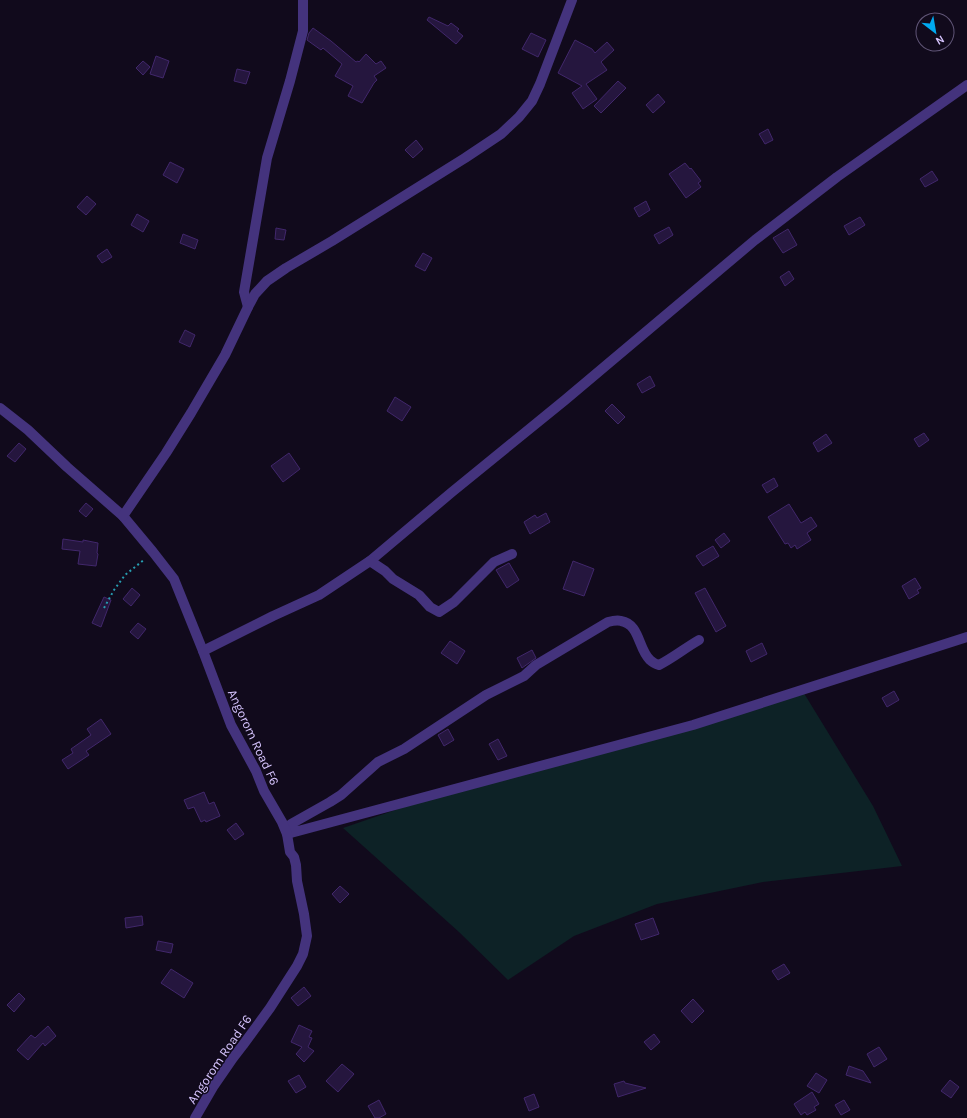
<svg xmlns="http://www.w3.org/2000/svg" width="967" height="1118" viewBox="0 0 967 1118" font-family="Karla,sans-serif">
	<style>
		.green { fill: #0d2226 }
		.building { fill: #25163e; stroke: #41276b }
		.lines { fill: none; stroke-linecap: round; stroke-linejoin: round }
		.path { stroke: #279eb1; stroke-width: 2; stroke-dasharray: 2 3; stroke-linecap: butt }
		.minor { stroke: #44337d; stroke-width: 10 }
		.labels { text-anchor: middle; stroke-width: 3; stroke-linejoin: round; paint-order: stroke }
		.street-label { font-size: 13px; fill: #d7c5ff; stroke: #110a1c }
	</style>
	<rect width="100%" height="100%" fill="#110a1c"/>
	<path class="green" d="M 802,690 L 873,806 L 902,866 L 763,882 L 657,904 L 574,936 L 508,980 L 459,932 L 343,828 L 471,784 Z"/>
	<g class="building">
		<path d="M 429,17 L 448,26 L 451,23 L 459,29 L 457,31 L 463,36 L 456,44 L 427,20 Z"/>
		<path d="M 313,28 L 331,41 L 356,62 L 358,61 L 359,62 L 366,54 L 376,64 L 381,61 L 386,68 L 374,76 L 377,80 L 374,83 L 362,103 L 348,96 L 353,86 L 335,76 L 342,64 L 323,48 L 321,50 L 307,40 L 309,33 Z"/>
		<path d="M 531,33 L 546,40 L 538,57 L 522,49 Z"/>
		<path d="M 575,40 L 592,49 L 595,53 L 607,42 L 614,50 L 601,62 L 607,70 L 586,84 L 597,99 L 583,109 L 572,93 L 582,86 L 558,73 Z"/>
		<path d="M 156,56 L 169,61 L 163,78 L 150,74 Z"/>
		<path d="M 143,61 L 150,67 L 143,75 L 136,68 Z"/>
		<path d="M 237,69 L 250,72 L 246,84 L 234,81 Z"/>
		<path d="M 618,81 L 626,88 L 601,113 L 594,106 Z"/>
		<path d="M 658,94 L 665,102 L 653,113 L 646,105 Z"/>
		<path d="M 768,129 L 773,140 L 765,144 L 759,134 Z"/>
		<path d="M 416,140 L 423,149 L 413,158 L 405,150 Z"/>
		<path d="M 170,162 L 184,169 L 177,183 L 163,175 Z"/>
		<path d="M 685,163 L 690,169 L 691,168 L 701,181 L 698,183 L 701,187 L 686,198 L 669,174 Z"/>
		<path d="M 932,171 L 938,180 L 925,187 L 920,179 Z"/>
		<path d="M 87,196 L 96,204 L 86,215 L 77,207 Z"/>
		<path d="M 646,201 L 650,210 L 639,217 L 634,208 Z"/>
		<path d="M 137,214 L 149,221 L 143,232 L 131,225 Z"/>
		<path d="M 860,217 L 865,225 L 849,235 L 844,226 Z"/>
		<path d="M 669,227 L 673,235 L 659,244 L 654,235 Z"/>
		<path d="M 276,228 L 286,230 L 284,240 L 275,239 Z"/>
		<path d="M 788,229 L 797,245 L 783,253 L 773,238 Z"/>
		<path d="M 183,234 L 198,240 L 195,249 L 180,243 Z"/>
		<path d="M 107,249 L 112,257 L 102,263 L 97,256 Z"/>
		<path d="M 423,253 L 432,258 L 425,271 L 415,266 Z"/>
		<path d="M 789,271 L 794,279 L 785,286 L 780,277 Z"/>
		<path d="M 185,330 L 195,335 L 190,347 L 179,342 Z"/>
		<path d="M 650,376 L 655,386 L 642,393 L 637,384 Z"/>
		<path d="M 395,397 L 411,407 L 402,421 L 387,411 Z"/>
		<path d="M 612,404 L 625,417 L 618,424 L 605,411 Z"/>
		<path d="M 924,433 L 929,440 L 919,447 L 914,439 Z"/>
		<path d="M 826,434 L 832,443 L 818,452 L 813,443 Z"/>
		<path d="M 19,443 L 26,449 L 15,462 L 7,456 Z"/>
		<path d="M 289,453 L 300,469 L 283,482 L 271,466 Z"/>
		<path d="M 774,478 L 778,486 L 767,493 L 762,485 Z"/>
		<path d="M 86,503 L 93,509 L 86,517 L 79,511 Z"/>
		<path d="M 789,504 L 801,523 L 811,517 L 817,526 L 807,533 L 811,540 L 797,549 L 795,545 L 791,548 L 788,543 L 785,544 L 768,517 Z"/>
		<path d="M 546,513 L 550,522 L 530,534 L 524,522 L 535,515 L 537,518 Z"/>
		<path d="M 724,533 L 730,541 L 721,548 L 715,540 Z"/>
		<path d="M 63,539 L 83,542 L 83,540 L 98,543 L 97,553 L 98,554 L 96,566 L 78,564 L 80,551 L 62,549 Z"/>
		<path d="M 713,546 L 719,556 L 703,566 L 696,556 Z"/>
		<path d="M 573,561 L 594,569 L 584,596 L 563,589 Z"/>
		<path d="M 509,563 L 519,580 L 507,588 L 496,570 Z"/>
		<path d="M 915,578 L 921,588 L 917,590 L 919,593 L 909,599 L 902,586 Z"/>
		<path d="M 132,588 L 140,595 L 131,606 L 123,599 Z"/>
		<path d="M 705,588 L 726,626 L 716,632 L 695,593 Z"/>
		<path d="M 104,597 L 111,600 L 101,627 L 92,623 Z"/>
		<path d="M 138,623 L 146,629 L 138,639 L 130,632 Z"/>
		<path d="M 450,641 L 465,651 L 457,664 L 441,653 Z"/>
		<path d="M 762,643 L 767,654 L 751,662 L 746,651 Z"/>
		<path d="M 532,650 L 536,658 L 522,668 L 517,658 Z"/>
		<path d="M 894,691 L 899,700 L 887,707 L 882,698 Z"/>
		<path d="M 101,719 L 111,734 L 86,751 L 89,755 L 68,769 L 62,760 L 73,753 L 71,749 L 91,735 L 87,729 Z"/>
		<path d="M 448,729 L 454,740 L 444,746 L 438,735 Z"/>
		<path d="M 498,739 L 507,756 L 498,760 L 489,744 Z"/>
		<path d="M 204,792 L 209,804 L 214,802 L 220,816 L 206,822 L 205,820 L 201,822 L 194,807 L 188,809 L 184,800 Z"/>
		<path d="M 236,823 L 244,834 L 235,840 L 227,830 Z"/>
		<path d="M 340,886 L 349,894 L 340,903 L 332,894 Z"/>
		<path d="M 142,916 L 143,925 L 126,928 L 125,918 Z"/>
		<path d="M 653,918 L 659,934 L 641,940 L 635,924 Z"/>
		<path d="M 158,941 L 173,944 L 171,953 L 156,950 Z"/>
		<path d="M 784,964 L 790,973 L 778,980 L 772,971 Z"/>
		<path d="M 171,969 L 193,983 L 184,998 L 161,983 Z"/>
		<path d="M 304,987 L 311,996 L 298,1006 L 291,998 Z"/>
		<path d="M 19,993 L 25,999 L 14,1012 L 7,1005 Z"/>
		<path d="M 693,999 L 704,1011 L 692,1023 L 681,1011 Z"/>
		<path d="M 299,1025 L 312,1031 L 309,1037 L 312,1038 L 308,1047 L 314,1051 L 304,1062 L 296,1054 L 302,1047 L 291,1042 Z"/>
		<path d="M 48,1026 L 56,1036 L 45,1046 L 43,1043 L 28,1060 L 17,1050 L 31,1035 L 35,1038 Z"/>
		<path d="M 654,1034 L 660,1042 L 651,1050 L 644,1042 Z"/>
		<path d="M 879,1047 L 887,1059 L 874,1067 L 867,1054 Z"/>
		<path d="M 342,1064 L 354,1074 L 338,1092 L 326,1081 Z"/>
		<path d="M 849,1066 L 863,1071 L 871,1083 L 846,1075 Z"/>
		<path d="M 816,1073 L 827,1080 L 819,1093 L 807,1086 Z"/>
		<path d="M 299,1075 L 306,1087 L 296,1093 L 288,1081 Z"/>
		<path d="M 950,1080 L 959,1087 L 951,1098 L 941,1091 Z"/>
		<path d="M 624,1081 L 625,1083 L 646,1088 L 618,1097 L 614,1084 Z"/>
		<path d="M 812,1092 L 819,1104 L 814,1107 L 816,1110 L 807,1115 L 805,1112 L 801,1115 L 794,1104 Z"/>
		<path d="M 534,1094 L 539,1107 L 529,1111 L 524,1098 Z"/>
		<path d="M 379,1100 L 386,1114 L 379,1118 L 375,1118 L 368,1106 Z"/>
		<path d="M 844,1100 L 850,1110 L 841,1115 L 835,1105 Z"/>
	</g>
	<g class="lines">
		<path class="path" d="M 104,608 L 114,590 L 125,575 L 145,559"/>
		<g class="minor">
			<path d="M 248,307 L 244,292 L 267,158 L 290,81 L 303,31 L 303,0"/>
			<path d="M 0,408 L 28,430 L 67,467 L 123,516 L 153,552 L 174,579 L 203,651"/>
			<path d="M 123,516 L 166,453 L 191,413 L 225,355 L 248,307 L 255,294 L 267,281 L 286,268 L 332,241 L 465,158 L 501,134 L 519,117 L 532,101 L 540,84 L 572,0"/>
			<path d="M 370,561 L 452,492 L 565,400 L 755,240 L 837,177 L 967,85"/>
			<path d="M 699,640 C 685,648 673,658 659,665 C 656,664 652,662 650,660 C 638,649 640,624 621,621 C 617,620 612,621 608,622 L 536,665 L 524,676 L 486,695 L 404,749 L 378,762 L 341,795 L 330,802 L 291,824 L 287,834 L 693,725 L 967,637"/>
			<path d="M 195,1118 L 213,1087 L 233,1058 L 243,1045 L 270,1008 L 297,966 L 303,954 L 307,936 L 304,914 L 297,881 L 296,865 L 294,857 L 290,852 L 287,834 L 282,822 L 264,791 L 256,771 L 231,725 L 203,651 L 273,616 L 319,595 L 370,561 L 385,571 L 393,579 L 419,595 L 430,607 L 439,612 L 454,602 L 494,562 L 512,554"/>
		</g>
	</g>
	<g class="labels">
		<g class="street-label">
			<text transform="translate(254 737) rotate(65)" y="5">Angorom Road F6</text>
			<text transform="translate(219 1059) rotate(-56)" y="5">Angorom Road F6</text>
		</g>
	</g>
	<g transform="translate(935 32) rotate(149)"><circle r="19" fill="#110a1c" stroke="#605577"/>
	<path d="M0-3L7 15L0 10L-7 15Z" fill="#00a9f0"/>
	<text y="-6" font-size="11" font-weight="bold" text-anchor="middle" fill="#d7c5ff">N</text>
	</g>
</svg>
